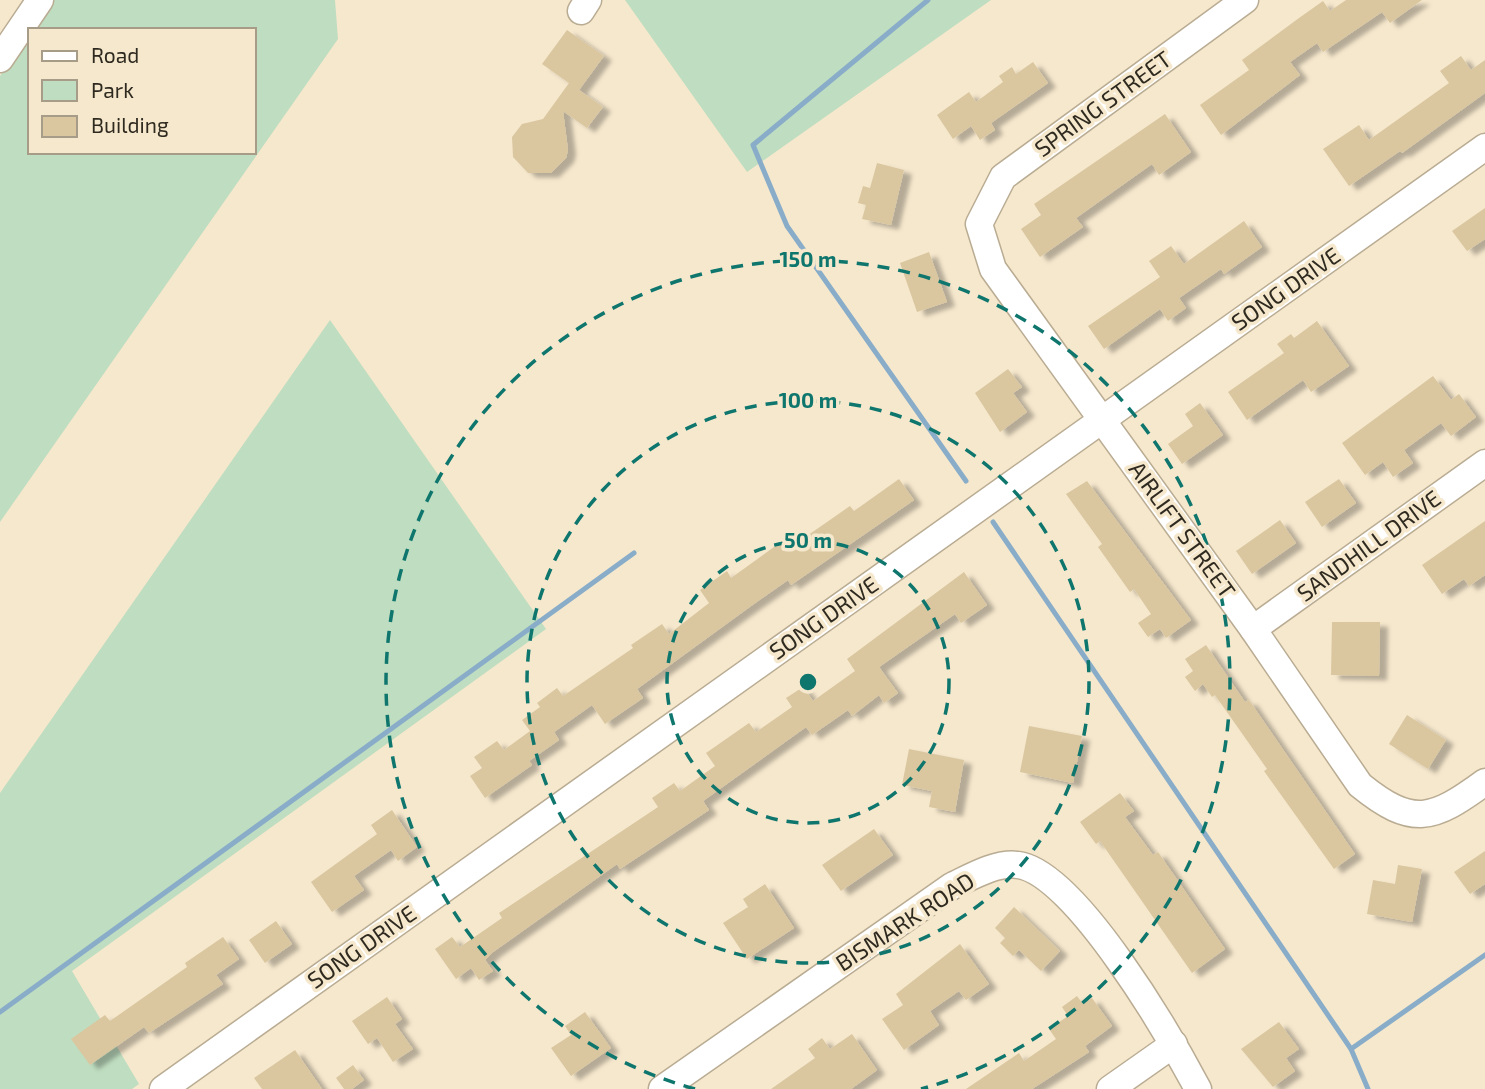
<svg xmlns="http://www.w3.org/2000/svg" width="1485" height="1089" viewBox="0 0 1485 1089" font-family="'Exo 2',sans-serif">
	<style>
		.green { fill: #bfddc0 }
		.lines { fill: none; stroke-linecap: round; stroke-linejoin: round }
		.stream { stroke: #89adc9; stroke-width: 5 }
		.building { fill: #dac7a0; filter: url(#shadow) }
		.minor-casing { stroke: #b9ac93; stroke-width: 29 }
		.minor { stroke: #fff; stroke-width: 26 }
		.ring { fill: none; stroke: #0f766e; stroke-width: 3.5; stroke-dasharray: 12 9 }
		.labels { text-anchor: middle; stroke-width: 7; stroke-linejoin: round; paint-order: stroke }
		.street-label { font-size: 23px; fill: #2f2a20; stroke: #f6e8cd }
		.centre { fill: #0f766e; stroke: #f6e8cd; stroke-width: 3.5 }
		.ring-label { font-size: 21px; text-anchor: middle; font-weight: bold; fill: #0f766e; stroke: #f6e8cd; stroke-width: 7; stroke-linejoin: round; paint-order: stroke }
	</style>
	<defs>
		<filter id="shadow"><feDropShadow dx="8" dy="4.5" stdDeviation="2" flood-color="#0004"/></filter>
	</defs>
	<rect width="100%" height="100%" fill="#f6e8cd"/>
	<g class="green">
		<path d="M 52,0 L 335,0 L 338,39 L 0,522 L 0,76 L 30,33 L 30,152 L 254,152 L 254,30 L 32,30 Z"/>
		<path d="M 625,0 L 991,0 L 747,172 Z"/>
		<path d="M 330,320 L 546,629 L 72,971 L 139,1084 L 132,1089 L 0,1089 L 0,793 Z"/>
	</g>
	<g class="lines">
		<g class="stream">
			<path d="M 928,0 L 753,145 L 787,226 L 966,481"/>
			<path d="M 993,522 L 1351,1049 L 1368,1089"/>
			<path d="M 0,1012 L 634,553"/>
			<path d="M 1351,1049 L 1485,955"/>
		</g>
	</g>
	<g class="building">
		<path d="M 1346,0 L 1422,0 L 1390,23 L 1382,12 L 1323,52 L 1317,43 L 1290,62 L 1300,75 L 1221,135 L 1200,105 L 1249,70 L 1242,60 L 1299,18 L 1323,1 L 1330,11 Z"/>
		<path d="M 567,30 L 604,56 L 579,90 L 603,107 L 587,128 L 563,111 L 568,150 L 566,158 L 551,173 L 528,173 L 513,157 L 512,137 L 522,124 L 543,119 L 569,83 L 542,64 Z"/>
		<path d="M 1461,56 L 1471,70 L 1485,60 L 1485,93 L 1402,153 L 1400,151 L 1349,186 L 1323,149 L 1359,125 L 1369,140 L 1449,83 L 1440,71 Z"/>
		<path d="M 1033,62 L 1048,83 L 991,123 L 995,130 L 980,140 L 971,126 L 953,139 L 937,115 L 969,92 L 976,102 L 1003,82 L 999,76 L 1012,67 L 1016,74 Z"/>
		<path d="M 1165,114 L 1191,152 L 1159,175 L 1152,164 L 1076,218 L 1083,227 L 1040,257 L 1021,229 L 1041,215 L 1034,204 Z"/>
		<path d="M 877,163 L 904,170 L 891,225 L 862,219 L 866,205 L 858,203 L 863,186 L 870,188 Z"/>
		<path d="M 1485,208 L 1485,239 L 1467,251 L 1452,231 Z"/>
		<path d="M 1244,221 L 1262,247 L 1224,274 L 1221,269 L 1179,298 L 1186,308 L 1168,321 L 1160,309 L 1104,349 L 1088,326 L 1160,277 L 1149,261 L 1171,246 L 1184,264 Z"/>
		<path d="M 929,252 L 947,302 L 917,312 L 900,263 Z"/>
		<path d="M 1317,321 L 1349,366 L 1311,392 L 1303,380 L 1247,420 L 1228,392 L 1284,353 L 1277,344 L 1291,334 L 1294,338 Z"/>
		<path d="M 1008,369 L 1022,387 L 1013,393 L 1027,412 L 1000,432 L 975,393 Z"/>
		<path d="M 1433,376 L 1451,400 L 1459,394 L 1476,417 L 1451,436 L 1441,423 L 1404,450 L 1413,463 L 1393,477 L 1383,462 L 1365,475 L 1342,443 Z"/>
		<path d="M 1200,403 L 1223,435 L 1182,464 L 1168,444 L 1193,426 L 1185,414 Z"/>
		<path d="M 899,479 L 914,500 L 791,585 L 788,580 L 751,606 L 637,689 L 643,698 L 605,724 L 592,705 L 554,732 L 559,740 L 529,761 L 532,765 L 485,798 L 470,776 L 482,768 L 474,757 L 497,741 L 504,750 L 530,731 L 522,720 L 540,707 L 537,703 L 557,688 L 563,696 L 633,648 L 631,645 L 662,624 L 669,634 L 709,603 L 700,590 L 727,571 L 731,578 L 785,539 L 791,547 L 850,506 L 854,511 Z"/>
		<path d="M 1339,479 L 1356,503 L 1322,527 L 1305,502 Z"/>
		<path d="M 1087,481 L 1191,620 L 1166,638 L 1160,629 L 1148,637 L 1138,623 L 1151,614 L 1134,589 L 1130,592 L 1098,547 L 1102,544 L 1066,494 Z"/>
		<path d="M 1280,520 L 1296,543 L 1252,574 L 1236,551 Z"/>
		<path d="M 1485,521 L 1485,575 L 1469,586 L 1464,579 L 1442,594 L 1422,565 Z"/>
		<path d="M 964,572 L 987,605 L 961,623 L 955,614 L 879,667 L 898,693 L 884,703 L 879,695 L 852,716 L 848,710 L 812,735 L 806,727 L 703,801 L 709,810 L 620,869 L 617,864 L 493,952 L 485,960 L 493,971 L 479,980 L 471,968 L 456,979 L 435,949 L 452,937 L 460,947 L 502,918 L 499,913 L 658,807 L 652,798 L 674,783 L 680,791 L 715,766 L 706,753 L 749,723 L 756,732 L 792,707 L 786,698 L 803,687 L 813,701 L 855,671 L 847,659 Z"/>
		<path d="M 1332,622 L 1380,622 L 1379,676 L 1331,675 Z"/>
		<path d="M 1206,645 L 1245,702 L 1249,700 L 1355,854 L 1334,869 L 1264,771 L 1267,769 L 1215,695 L 1212,697 L 1203,684 L 1195,691 L 1185,677 L 1193,671 L 1185,659 Z"/>
		<path d="M 1407,715 L 1446,740 L 1428,769 L 1389,744 Z"/>
		<path d="M 1029,726 L 1082,736 L 1073,783 L 1020,772 Z"/>
		<path d="M 909,749 L 964,760 L 955,812 L 929,807 L 932,791 L 902,785 Z"/>
		<path d="M 1120,793 L 1134,811 L 1125,817 L 1153,855 L 1158,852 L 1225,949 L 1192,973 L 1100,841 L 1096,844 L 1080,822 Z"/>
		<path d="M 392,810 L 417,847 L 398,861 L 391,850 L 354,876 L 364,890 L 332,912 L 311,882 L 377,834 L 371,825 Z"/>
		<path d="M 874,829 L 893,855 L 841,891 L 822,865 Z"/>
		<path d="M 1485,851 L 1485,884 L 1470,894 L 1454,872 Z"/>
		<path d="M 1398,865 L 1422,869 L 1412,922 L 1367,914 L 1373,880 L 1395,884 Z"/>
		<path d="M 765,884 L 794,928 L 747,959 L 723,923 L 748,907 L 743,899 Z"/>
		<path d="M 1014,907 L 1060,951 L 1041,971 L 1019,950 L 1013,956 L 1000,943 L 1005,938 L 995,928 Z"/>
		<path d="M 276,921 L 292,944 L 265,963 L 249,940 Z"/>
		<path d="M 223,937 L 239,959 L 216,975 L 223,984 L 149,1033 L 144,1027 L 90,1065 L 71,1039 L 105,1015 L 110,1021 L 187,967 L 185,963 Z"/>
		<path d="M 960,944 L 989,984 L 966,1000 L 959,991 L 930,1011 L 939,1025 L 904,1050 L 882,1019 L 903,1005 L 896,994 Z"/>
		<path d="M 1077,996 L 1083,1004 L 1092,998 L 1112,1026 L 1085,1046 L 1089,1052 L 1032,1089 L 966,1089 L 1019,1053 L 1024,1061 L 1056,1039 L 1049,1029 L 1068,1016 L 1062,1007 Z"/>
		<path d="M 387,997 L 402,1019 L 395,1024 L 413,1049 L 393,1062 L 377,1038 L 368,1044 L 352,1021 Z"/>
		<path d="M 585,1012 L 611,1048 L 571,1076 L 551,1048 L 571,1035 L 565,1026 Z"/>
		<path d="M 1279,1022 L 1299,1049 L 1286,1058 L 1295,1071 L 1273,1087 L 1241,1049 Z"/>
		<path d="M 852,1034 L 877,1070 L 851,1089 L 771,1089 L 815,1058 L 808,1049 L 822,1038 L 830,1049 Z"/>
		<path d="M 295,1050 L 322,1089 L 262,1089 L 254,1078 Z"/>
		<path d="M 353,1065 L 364,1080 L 352,1089 L 344,1089 L 336,1078 Z"/>
	</g>
	<g class="lines">
		<defs>
			<g id="minor">
				<path d="M 1245,0 L 1003,177 L 979,224 L 993,269 L 1253,629 L 1360,785 C 1413,828 1433,820 1485,782"/>
				<path d="M 581,11 L 588,0"/>
				<path d="M 0,59 L 40,0"/>
				<path d="M 1253,629 L 1485,463"/>
				<path d="M 163,1089 L 1485,147"/>
				<path d="M 662,1089 L 952,886 C 971,877 996,862 1018,865 C 1075,872 1171,1038 1198,1089"/>
				<path d="M 1110,1089 L 1174,1044"/>
			</g>
		</defs>
		<use href="#minor" class="minor-casing"/>
		<use href="#minor" class="minor"/>
	</g>
	<g class="ring">
		<circle cx="808" cy="682" r="141"/>
		<circle cx="808" cy="682" r="281"/>
		<path d="M695 1089A422 422 0 1 1 921 1089"/>
	</g>
	<g class="labels">
		<g class="street-label">
			<text transform="translate(1103 104) rotate(-36)" y="8">SPRING STREET</text>
			<text transform="translate(1286 289) rotate(-35)" y="8">SONG DRIVE</text>
			<text transform="translate(1182 530) rotate(54)" y="8">AIRLIFT STREET</text>
			<text transform="translate(1369 546) rotate(-36)" y="8">SANDHILL DRIVE</text>
			<text transform="translate(824 618) rotate(-35)" y="8">SONG DRIVE</text>
			<text transform="translate(905 922) rotate(-33)" y="8">BISMARK ROAD</text>
			<text transform="translate(362 947) rotate(-35)" y="8">SONG DRIVE</text>
		</g>
	</g>
	<circle cx="808" cy="682" r="10" class="centre"/>
	<g class="ring-label">
		<text x="808" y="267">150 m</text>
		<text x="808" y="408">100 m</text>
		<text x="808" y="548">50 m</text>
	</g>
	<rect x="28" y="28" width="228" height="126" fill="#f6e8cd" stroke="#a69c88" stroke-width="2"/>
	<rect x="42" y="51" width="35" height="10" fill="#ffffff" stroke="#a69c88" stroke-width="2"/>
	<text x="91" y="63" font-size="21" fill="#2f2a20">Road</text>
	<rect x="42" y="80" width="35" height="21" fill="#bfddc0" stroke="#a69c88" stroke-width="2"/>
	<text x="91" y="98" font-size="21" fill="#2f2a20">Park</text>
	<rect x="42" y="116" width="35" height="21" fill="#dac7a0" stroke="#a69c88" stroke-width="2"/>
	<text x="91" y="133" font-size="21" fill="#2f2a20">Building</text>
</svg>
